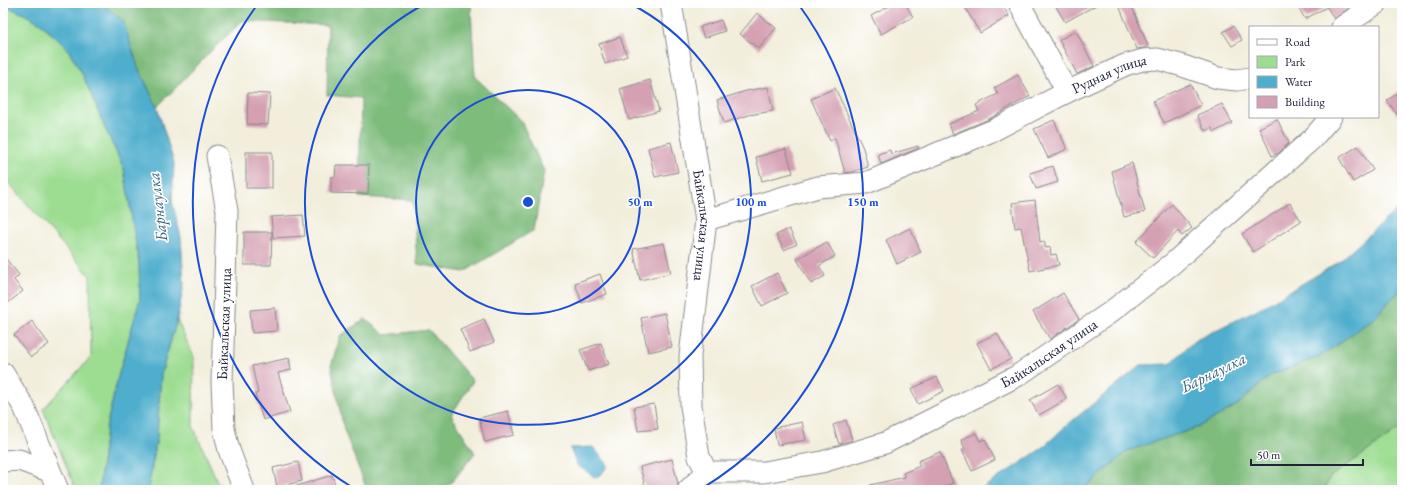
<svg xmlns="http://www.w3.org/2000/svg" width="1405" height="493" viewBox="0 0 1405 493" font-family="'EB Garamond',serif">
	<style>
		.green { fill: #9ddd92; stroke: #608066 }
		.forest { fill: #7ebc7c; stroke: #506f5c }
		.water { fill: #4faecd; stroke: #386884 }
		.building { fill: #d4a0b2 }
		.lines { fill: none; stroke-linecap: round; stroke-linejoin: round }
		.minor-casing { stroke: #8a888b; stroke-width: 23 }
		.minor { stroke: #fff; stroke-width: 21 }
		.ring { fill: none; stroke: #1d4ed8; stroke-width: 2 }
		.labels { text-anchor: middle; stroke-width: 3.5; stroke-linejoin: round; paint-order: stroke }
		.street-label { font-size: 15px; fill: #22223b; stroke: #fff }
		.water-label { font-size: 16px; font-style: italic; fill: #36617d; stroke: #fff }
		.centre { fill: #1d4ed8; stroke: #fff; stroke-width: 2 }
		.ring-label { font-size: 12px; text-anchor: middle; font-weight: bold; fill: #1d4ed8; stroke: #fff; stroke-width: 3.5; stroke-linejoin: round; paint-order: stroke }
	</style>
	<rect width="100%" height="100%" fill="#fff"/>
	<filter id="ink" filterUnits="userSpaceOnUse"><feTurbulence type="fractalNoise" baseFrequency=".025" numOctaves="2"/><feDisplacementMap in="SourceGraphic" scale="8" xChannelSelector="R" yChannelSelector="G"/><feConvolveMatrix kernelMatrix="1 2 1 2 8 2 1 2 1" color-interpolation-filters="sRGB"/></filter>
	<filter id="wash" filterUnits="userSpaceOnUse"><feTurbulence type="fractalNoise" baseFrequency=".012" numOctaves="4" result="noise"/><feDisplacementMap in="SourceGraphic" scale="16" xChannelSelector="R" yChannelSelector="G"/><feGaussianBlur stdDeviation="0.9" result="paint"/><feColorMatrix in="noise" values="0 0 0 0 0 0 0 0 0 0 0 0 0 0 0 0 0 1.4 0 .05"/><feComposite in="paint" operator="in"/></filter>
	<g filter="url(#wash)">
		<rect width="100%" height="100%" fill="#f2eedb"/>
		<g class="green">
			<path d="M 3,7 L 18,11 L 39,22 L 67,48 L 82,73 L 105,128 L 124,169 L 139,263 L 140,299 L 118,377 L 106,428 L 99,490 L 76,490 L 43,409 L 91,357 L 90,276 L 9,183 L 3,179 Z"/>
			<path d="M 177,320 L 194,357 L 193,426 L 221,490 L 148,490 L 157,437 L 161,374 Z"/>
			<path d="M 1402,427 L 1402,490 L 1324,490 L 1330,477 Z"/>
		</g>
		<g class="forest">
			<path d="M 101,3 L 472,3 L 471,10 L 475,77 L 521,121 L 544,171 L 534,230 L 464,272 L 417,264 L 413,200 L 359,197 L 361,98 L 327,95 L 328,25 L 242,21 L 218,44 L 157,107 L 138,67 Z"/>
			<path d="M 1402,288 L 1402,427 L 1330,477 L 1324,490 L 1078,490 L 1090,484 L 1127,451 L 1199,427 L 1237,405 L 1271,375 L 1321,356 L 1374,318 Z"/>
			<path d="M 365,319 L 385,335 L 429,330 L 473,381 L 451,415 L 475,453 L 451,483 L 435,490 L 367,490 L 344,430 L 331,366 L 340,336 Z"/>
		</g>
		<g class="water">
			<path d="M 3,3 L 101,3 L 123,21 L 138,67 L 157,107 L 174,163 L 172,201 L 181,237 L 184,284 L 177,320 L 161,374 L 157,437 L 148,490 L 99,490 L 106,428 L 118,377 L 140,299 L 139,263 L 124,169 L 105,128 L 82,73 L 67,48 L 39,22 L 18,11 L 3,7 Z"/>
			<path d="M 1402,205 L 1402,288 L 1374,318 L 1321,356 L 1271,375 L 1237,405 L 1199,427 L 1127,451 L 1090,484 L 1078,490 L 980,490 L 1041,449 L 1066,426 L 1141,365 L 1170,364 L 1194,341 L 1266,305 L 1339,262 Z"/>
			<path d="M 593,447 L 608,465 L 604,471 L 596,478 L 577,465 L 570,448 Z"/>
		</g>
		<g id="blocks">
			<g class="building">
				<path d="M 895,3 L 905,3 L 913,17 L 881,34 L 871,16 Z"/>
				<path d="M 977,3 L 1001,3 L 1009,16 L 980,33 L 966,9 Z"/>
				<path d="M 1054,3 L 1100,3 L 1065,22 Z"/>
				<path d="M 1296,3 L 1356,3 L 1334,19 L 1327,7 L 1305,19 Z"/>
				<path d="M 1131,4 L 1148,46 L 1144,48 L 1137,49 L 1120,8 Z"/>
				<path d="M 757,13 L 776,28 L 759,49 L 740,34 Z"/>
				<path d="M 721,20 L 725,31 L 704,38 L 700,27 Z"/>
				<path d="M 1233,26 L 1242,40 L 1232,46 L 1223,32 Z"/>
				<path d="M 1076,31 L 1094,66 L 1077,74 L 1059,40 Z"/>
				<path d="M 620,37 L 627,56 L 605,64 L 599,44 Z"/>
				<path d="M 1018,75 L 1030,96 L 989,119 L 953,134 L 949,124 L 979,111 L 976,105 L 998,94 L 994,88 Z"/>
				<path d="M 650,80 L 659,111 L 629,120 L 620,89 Z"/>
				<path d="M 1190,84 L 1201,105 L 1164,123 L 1153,101 Z"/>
				<path d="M 768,87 L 773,111 L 749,115 L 724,123 L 717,100 L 746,91 Z"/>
				<path d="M 835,88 L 863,148 L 868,167 L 852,172 L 845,173 L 835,138 L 830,141 L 811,99 Z"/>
				<path d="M 1402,89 L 1402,121 L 1387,101 Z"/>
				<path d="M 248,93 L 270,94 L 268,125 L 247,124 Z"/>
				<path d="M 1222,104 L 1232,123 L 1214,132 L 1212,128 L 1205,131 L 1197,115 Z"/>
				<path d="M 1277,119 L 1289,143 L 1279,153 L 1272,156 L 1259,128 Z"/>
				<path d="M 1054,120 L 1067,149 L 1048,158 L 1034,129 Z"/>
				<path d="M 671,142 L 678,172 L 655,177 L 648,148 Z"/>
				<path d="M 918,146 L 919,148 L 881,164 L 878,154 L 890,150 L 891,154 Z"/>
				<path d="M 1358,146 L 1373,170 L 1353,182 L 1339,158 Z"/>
				<path d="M 786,149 L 793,173 L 762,181 L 756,157 Z"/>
				<rect x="246" y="152" width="26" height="36"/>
				<path d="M 1132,163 L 1145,212 L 1124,217 L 1112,171 Z"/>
				<path d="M 336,165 L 369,165 L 368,194 L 331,193 L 331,177 L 335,177 Z"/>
				<path d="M 1053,166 L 1058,182 L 1036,189 L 1030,173 Z"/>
				<path d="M 1035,200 L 1040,242 L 1044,241 L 1046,248 L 1050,247 L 1051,255 L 1056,254 L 1059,265 L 1030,271 L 1021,227 L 1015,228 L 1012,203 Z"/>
				<path d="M 1290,203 L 1301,221 L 1253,252 L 1242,234 Z"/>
				<path d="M 1172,204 L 1192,228 L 1182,236 L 1178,231 L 1153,258 L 1136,242 Z"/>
				<path d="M 303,215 L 305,236 L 273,238 L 271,217 Z"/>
				<path d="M 910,228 L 921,252 L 897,264 L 886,240 Z"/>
				<path d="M 789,229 L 797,244 L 784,250 L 776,235 Z"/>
				<path d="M 244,232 L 272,232 L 271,265 L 244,265 Z"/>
				<path d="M 827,242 L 835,256 L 819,266 L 825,276 L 811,284 L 797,259 Z"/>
				<path d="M 664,243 L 671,273 L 640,280 L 633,249 Z"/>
				<path d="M 3,255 L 19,275 L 14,280 L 23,291 L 3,307 Z"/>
				<path d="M 777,273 L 787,293 L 762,306 L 752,286 Z"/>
				<path d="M 600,274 L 607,294 L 582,303 L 575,283 Z"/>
				<path d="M 1063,293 L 1079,319 L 1050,339 L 1033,312 Z"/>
				<path d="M 275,308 L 277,331 L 252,333 L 250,310 Z"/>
				<path d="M 665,313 L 672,347 L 648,352 L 641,318 Z"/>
				<path d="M 484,319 L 494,342 L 470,352 L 460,329 Z"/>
				<path d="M 32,321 L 49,344 L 31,357 L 14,335 Z"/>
				<path d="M 997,333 L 1011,359 L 991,369 L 977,343 Z"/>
				<path d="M 601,343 L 609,364 L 588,371 L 580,350 Z"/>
				<path d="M 289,358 L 291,370 L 278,373 L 290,412 L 263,420 L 255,394 L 258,393 L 252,366 Z"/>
				<path d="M 937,377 L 944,391 L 918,404 L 911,389 Z"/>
				<path d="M 1058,384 L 1067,399 L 1039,415 L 1030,400 Z"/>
				<path d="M 654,404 L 658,429 L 638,431 L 634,407 Z"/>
				<path d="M 508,411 L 514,435 L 485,442 L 479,418 Z"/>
				<path d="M 846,420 L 852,440 L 839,444 L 833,425 Z"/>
				<path d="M 802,422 L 806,440 L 777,445 L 774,428 Z"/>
				<path d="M 976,433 L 980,441 L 985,439 L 995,460 L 972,471 L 962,450 L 965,449 L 961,440 Z"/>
				<path d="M 940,452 L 953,483 L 936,490 L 871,490 L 870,485 L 905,477 L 903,473 L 920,466 L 918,461 Z"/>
				<path d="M 672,459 L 678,484 L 676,490 L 646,490 L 640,467 Z"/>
				<path d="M 298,462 L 302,481 L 277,487 L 273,468 Z"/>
				<path d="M 332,475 L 337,490 L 294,490 L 293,487 Z"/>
			</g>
		</g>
	</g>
	<g filter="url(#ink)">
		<use href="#blocks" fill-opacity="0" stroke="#8a888b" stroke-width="1"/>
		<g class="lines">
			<defs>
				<g id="minor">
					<path id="s1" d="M 671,3 L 706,220 L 690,356 L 691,406 L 699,457 L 707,472 L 764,472 L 822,462 L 885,443 L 1017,376 L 1108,314 L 1172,264 L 1312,139 L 1331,117"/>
					<path d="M 1019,3 L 1067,92"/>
					<path d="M 1342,27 L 1377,3"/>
					<path d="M 217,156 L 227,211 L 222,381 L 224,429 L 229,450 L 244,490"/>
					<path id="s2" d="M 706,220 L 818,187 L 866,183 L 994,130 L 1067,92 L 1125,65 L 1143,60 L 1157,59 L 1180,65 L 1218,78 L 1237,80 L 1250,78"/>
					<path d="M 3,373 L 24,407 L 58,490"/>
					<path d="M 3,461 L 19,460 L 49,471"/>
					<path d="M 688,490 L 707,472"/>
				</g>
			</defs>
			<use href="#minor" class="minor-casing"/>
			<use href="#minor" class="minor"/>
		</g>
	</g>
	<g class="ring">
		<circle cx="528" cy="202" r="112"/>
		<path d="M629 3A223 223 0 1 1 427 3"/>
		<path d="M355 489A335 335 0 0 1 257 5M799 5A335 335 0 0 1 701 489"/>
	</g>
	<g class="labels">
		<g class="street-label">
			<text dy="5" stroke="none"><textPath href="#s2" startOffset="432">Рудная улица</textPath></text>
			<text dy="5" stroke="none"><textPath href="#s1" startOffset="225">Байкальская улица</textPath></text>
			<text transform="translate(224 324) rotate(-88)" y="5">Байкальская улица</text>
			<text dy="5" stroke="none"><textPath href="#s1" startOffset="844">Байкальская улица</textPath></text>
		</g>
		<g class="water-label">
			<text transform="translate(157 207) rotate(-97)" y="6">Барнаулка</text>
			<text transform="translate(1213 372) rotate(-26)" y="6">Барнаулка</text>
		</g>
	</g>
	<circle cx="528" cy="202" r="6" class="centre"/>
	<g class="ring-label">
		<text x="640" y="206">50 m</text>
		<text x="751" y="206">100 m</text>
		<text x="863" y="206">150 m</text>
	</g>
	<rect width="1405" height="493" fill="none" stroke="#fff" stroke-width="16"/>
	<rect x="1249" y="26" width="130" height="92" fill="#ffffff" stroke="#a7a7b1"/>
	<rect x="1257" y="39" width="20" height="6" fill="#ffffff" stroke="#a7a7b1"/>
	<text x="1285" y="46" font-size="12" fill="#22223b">Road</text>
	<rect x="1257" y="56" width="20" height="12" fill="#9ddd92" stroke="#a7a7b1"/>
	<text x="1285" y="66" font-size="12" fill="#22223b">Park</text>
	<rect x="1257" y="76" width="20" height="12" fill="#4faecd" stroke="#a7a7b1"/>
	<text x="1285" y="86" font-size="12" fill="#22223b">Water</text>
	<rect x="1257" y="96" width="20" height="12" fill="#d4a0b2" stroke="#a7a7b1"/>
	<text x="1285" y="106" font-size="12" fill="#22223b">Building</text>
	<path d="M1251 459v6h112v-6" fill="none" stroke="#22223b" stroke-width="2"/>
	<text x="1257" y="459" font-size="12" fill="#22223b" stroke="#ffffff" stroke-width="3" paint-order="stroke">50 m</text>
</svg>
